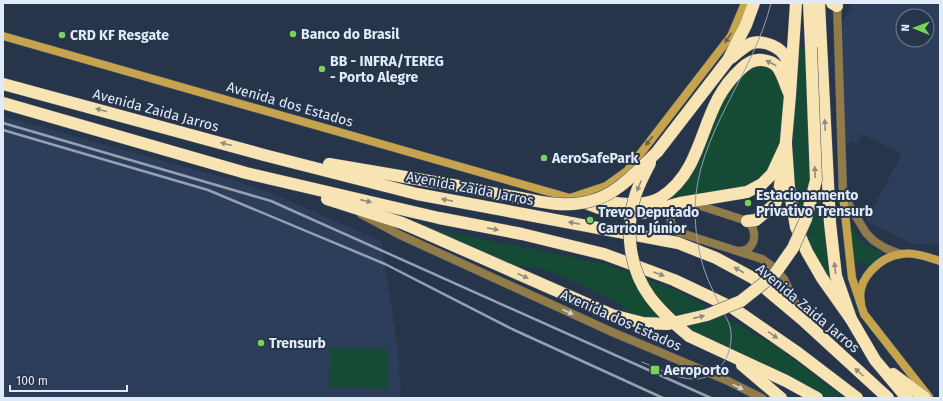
<svg xmlns="http://www.w3.org/2000/svg" width="943" height="401" viewBox="0 0 943 401" font-family="'Fira Sans',sans-serif">
	<style>
		.built { fill: #2d3e5a; fill-rule: evenodd }
		.green { fill: #154b34 }
		.lines { fill: none; stroke-linecap: round; stroke-linejoin: round }
		.street-casing { stroke: #455267; stroke-width: 9 }
		.secondary-casing { stroke: #455267; stroke-width: 9 }
		.highway-casing { stroke: #455267; stroke-width: 13 }
		.street { stroke: #917c49; stroke-width: 8 }
		.secondary { stroke: #c5a44d; stroke-width: 8 }
		.highway { stroke: #f8e3b3; stroke-width: 12 }
		.tram { stroke: #95a0b2; stroke-width: 1 }
		.rail { stroke: #95a0b2; stroke-width: 2.5 }
		.highway-bridge-casing { stroke: #455267; stroke-width: 13; stroke-linecap: butt }
		.highway-bridge { stroke: #f8e3b3; stroke-width: 12 }
		.oneway { fill: #66614c }
		.oneway2 { fill: #908c7f }
		.oneway3 { fill: #d1d4d5 }
		.poi-dot { fill: #77d259; stroke: #27354b; stroke-width: 1.5 }
		.labels { text-anchor: middle; stroke-width: 4; stroke-linejoin: round; paint-order: stroke }
		.poi-label { font-size: 14px; font-weight: bold; fill: #e1eaf8; stroke: #27354b; text-anchor: start }
		.street-label { font-size: 14px; fill: #e1eaf8; stroke: #27354b }
	</style>
	<rect width="100%" height="100%" fill="#27354b"/>
	<g class="built">
		<path d="M 853,3 L 940,3 L 940,245 L 913,244 L 866,221 L 902,154 L 862,134 L 857,144 L 851,141 L 848,146 L 845,144 L 843,22 ZM 903,16 L 927,16 L 927,40 L 903,40 Z"/>
		<path d="M 3,116 L 243,183 L 281,197 L 381,241 L 398,349 L 401,398 L 5,398 L 3,397 Z"/>
	</g>
	<g class="green">
		<path d="M 813,47 L 836,288 L 810,249 L 795,212 L 791,169 L 798,48 Z"/>
		<path d="M 764,66 L 776,72 L 787,98 L 784,132 L 777,156 L 769,171 L 750,187 L 644,209 L 680,190 L 693,167 L 716,107 L 746,70 Z"/>
		<path d="M 848,223 L 863,244 L 883,253 L 869,266 L 863,263 L 852,265 Z"/>
		<path d="M 425,227 L 608,265 L 678,291 L 782,350 L 844,398 L 826,398 L 791,378 L 695,333 L 634,315 L 614,300 L 547,270 L 513,265 Z"/>
		<path d="M 330,348 L 388,349 L 387,389 L 329,387 Z"/>
	</g>
	<g class="lines">
		<defs>
			<g id="street">
				<path d="M 837,3 L 843,195 L 866,233 L 874,241 L 885,248 L 900,254"/>
				<path d="M 680,203 C 670,213 666,223 678,232 L 762,259 L 773,267 L 784,279 L 802,317"/>
				<path d="M 692,203 L 747,221 C 759,230 756,251 739,251"/>
				<path d="M 361,214 L 400,235 L 612,332 L 726,380 L 762,398"/>
			</g>
			<g id="secondary">
				<path d="M 3,36 L 570,198 L 606,186 L 627,171 L 731,36 L 745,3"/>
				<path d="M 843,195 L 852,278 L 864,314 L 929,397"/>
				<path d="M 861,302 C 856,279 880,257 901,254 C 914,252 928,257 940,261"/>
			</g>
			<g id="highway">
				<path d="M 809,3 L 811,47"/>
				<path d="M 819,3 L 830,223 L 836,276 L 851,319"/>
				<path d="M 832,3 L 837,6"/>
				<path d="M 731,58 C 737,53 746,45 752,43 C 764,40 781,47 786,58 C 787,61 787,66 787,70"/>
				<path d="M 3,84 L 264,155 L 417,194 L 678,243 L 716,258 L 753,278 L 804,321 L 888,398"/>
				<path d="M 3,103 L 246,173 L 439,218 L 522,234 L 604,254 L 674,280 L 733,308 L 798,353 L 857,398"/>
				<path d="M 786,145 L 789,188 L 796,227 L 807,252 L 822,278 L 851,319 L 875,360 L 907,398"/>
				<path d="M 657,152 L 728,60 L 746,25 L 754,3"/>
				<path d="M 785,152 L 790,95 L 796,3"/>
				<path d="M 329,164 L 458,186"/>
				<path d="M 327,199 L 402,223 L 423,232"/>
				<path d="M 591,200 C 613,202 641,209 660,198 C 673,190 683,178 690,165 C 708,130 710,97 741,69 C 747,63 753,59 762,60 C 768,61 774,62 778,68 C 783,75 786,87 790,95"/>
				<path d="M 588,204 L 604,210 L 643,213 L 680,203 L 747,192 L 762,184 L 772,174 L 785,146"/>
				<path d="M 747,221 L 756,220 L 775,204 L 779,193 L 782,170"/>
				<path d="M 689,336 L 786,381 L 817,398"/>
				<path d="M 742,365 L 781,398"/>
				<path d="M 893,374 L 925,398"/>
			</g>
		</defs>
		<use href="#street" class="street-casing"/>
		<use href="#secondary" class="secondary-casing"/>
		<use href="#highway" class="highway-casing"/>
		<use href="#street" class="street"/>
		<use href="#secondary" class="secondary"/>
		<use href="#highway" class="highway"/>
		<path class="tram" d="M 642,362 C 669,373 702,394 724,362 C 730,353 733,338 730,327 C 729,322 726,318 724,313 C 717,299 709,284 704,269 C 698,250 695,230 695,209 C 696,135 754,74 771,3"/>
		<g class="rail">
			<path d="M 3,123 L 271,201 L 711,398"/>
			<path d="M 3,130 L 208,190 L 385,264 L 512,329 L 663,398"/>
		</g>
		<defs>
			<g id="highway-bridge">
				<path d="M 650,163 C 644,175 637,187 634,200 C 625,233 630,270 650,297 C 661,312 675,324 689,336"/>
				<path d="M 458,186 C 477,190 496,194 516,197 C 540,202 566,208 591,201 C 618,194 638,170 657,152"/>
				<path d="M 423,232 L 612,315 L 643,323 L 668,324 L 707,315 L 741,301 L 774,275 L 793,248 L 806,219 L 816,180 L 811,47"/>
			</g>
		</defs>
		<use href="#highway-bridge" class="highway-bridge-casing"/>
		<use href="#highway-bridge" class="highway-bridge"/>
	</g>
	<defs><path id="oneway-solid" d="M-6-.8H1V-3.2L6.5 0L1 3.2V.8H-6Z"/></defs>
	<g class="oneway">
		<use href="#oneway-solid" transform="translate(728 38) rotate(124)"/>
		<use href="#oneway-solid" transform="translate(649 141) rotate(128)"/>
	</g>
	<g class="oneway2">
		<use href="#oneway-solid" transform="translate(771 63) rotate(-153)"/>
		<use href="#oneway-solid" transform="translate(101 110) rotate(-165)"/>
		<use href="#oneway-solid" transform="translate(825 125) rotate(-93)"/>
		<use href="#oneway-solid" transform="translate(226 144) rotate(-165)"/>
		<use href="#oneway-solid" transform="translate(815 172) rotate(-92)"/>
		<use href="#oneway-solid" transform="translate(639 186) rotate(112)"/>
		<use href="#oneway-solid" transform="translate(447 200) rotate(-169)"/>
		<use href="#oneway-solid" transform="translate(366 201) rotate(13)"/>
		<use href="#oneway-solid" transform="translate(574 223) rotate(-169)"/>
		<use href="#oneway-solid" transform="translate(493 229) rotate(11)"/>
		<use href="#oneway-solid" transform="translate(835 268) rotate(-96)"/>
		<use href="#oneway-solid" transform="translate(739 270) rotate(-151)"/>
		<use href="#oneway-solid" transform="translate(659 274) rotate(20)"/>
		<use href="#oneway-solid" transform="translate(523 276) rotate(24)"/>
		<use href="#oneway-solid" transform="translate(699 317) rotate(-13)"/>
		<use href="#oneway-solid" transform="translate(773 335) rotate(34)"/>
		<use href="#oneway-solid" transform="translate(859 372) rotate(-138)"/>
	</g>
	<g class="oneway3">
		<use href="#oneway-solid" transform="translate(568 312) rotate(25)"/>
		<use href="#oneway-solid" transform="translate(738 387) rotate(26)"/>
	</g>
	<g class="poi-dot">
		<circle cx="293" cy="34" r="4"/>
		<circle cx="62" cy="35" r="4"/>
		<circle cx="322" cy="69" r="4"/>
		<circle cx="544" cy="158" r="4"/>
		<circle cx="748" cy="203" r="4"/>
		<circle cx="590" cy="220" r="4"/>
		<circle cx="261" cy="343" r="4"/>
		<rect x="650" y="365" width="10" height="10" rx="2"/>
	</g>
	<g class="labels">
		<g class="poi-label">
			<text x="301" y="39">Banco do Brasil</text>
			<text x="70" y="40">CRD KF Resgate</text>
			<text x="330" y="66">BB - INFRA/TEREG<tspan x="330" dy="16">- Porto Alegre</tspan></text>
			<text x="552" y="163">AeroSafePark</text>
			<text x="756" y="200">Estacionamento<tspan x="756" dy="16">Privativo Trensurb</tspan></text>
			<text x="598" y="217">Trevo Deputado<tspan x="598" dy="16">Carrion Júnior</tspan></text>
			<text x="269" y="348">Trensurb</text>
			<text x="664" y="375">Aeroporto</text>
		</g>
		<g class="street-label">
			<text transform="translate(290 104) rotate(16)" y="5">Avenida dos Estados</text>
			<text transform="translate(156 110) rotate(15)" y="5">Avenida Zaida Jarros</text>
			<text transform="translate(470 188) rotate(11)" y="5">Avenida Zaida Jarros</text>
			<text transform="translate(808 308) rotate(40)" y="5">Avenida Zaida Jarros</text>
			<text transform="translate(621 320) rotate(24)" y="5">Avenida dos Estados</text>
		</g>
	</g>
	<rect width="943" height="401" fill="none" stroke="#e1eaf8" stroke-width="8"/>
	<g transform="translate(915 28) rotate(271)"><circle r="19" fill="#27354b" stroke="#717d90"/>
	<path d="M0-3L7 15L0 10L-7 15Z" fill="#77d259"/>
	<text y="-6" font-size="11" font-weight="bold" text-anchor="middle" fill="#e1eaf8">N</text>
	</g>
	<path d="M10 385v6h117v-6" fill="none" stroke="#e1eaf8" stroke-width="2"/>
	<text x="16" y="385" font-size="12" fill="#e1eaf8" stroke="#27354b" stroke-width="3" paint-order="stroke">100 m</text>
</svg>
